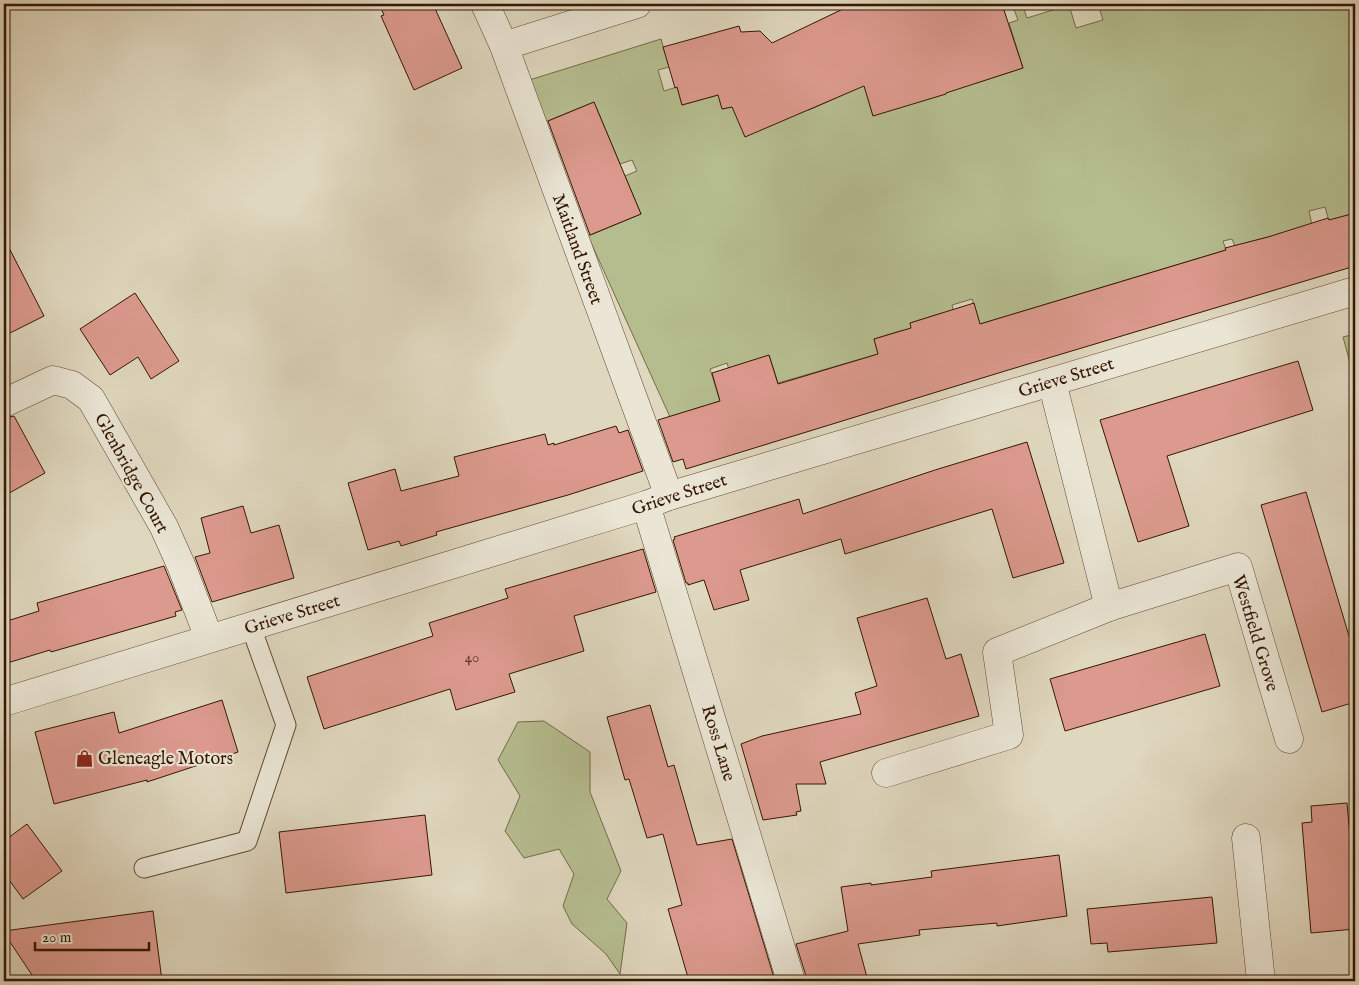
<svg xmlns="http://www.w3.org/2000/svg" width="1359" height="985" viewBox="0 0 1359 985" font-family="'IM FELL English',serif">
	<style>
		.green { fill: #b5bd8f; stroke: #756a48 }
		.building { fill: #dc9a8e; stroke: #351701 }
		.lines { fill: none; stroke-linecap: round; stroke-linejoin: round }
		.lane-casing { stroke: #604730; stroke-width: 21 }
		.street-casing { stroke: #604730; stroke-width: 29 }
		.lane { stroke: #eae5d5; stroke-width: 19 }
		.street { stroke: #eae5d5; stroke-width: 28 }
		.labels { text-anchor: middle; stroke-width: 4.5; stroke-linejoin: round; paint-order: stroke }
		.number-label { font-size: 15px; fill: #5f3824 }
		.street-label { font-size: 18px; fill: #351701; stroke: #eae5d5 }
		.poi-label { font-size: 18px; fill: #351701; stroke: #eae5d5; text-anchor: start }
	</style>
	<rect width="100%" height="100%" fill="#dfd7be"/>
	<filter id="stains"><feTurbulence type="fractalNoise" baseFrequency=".004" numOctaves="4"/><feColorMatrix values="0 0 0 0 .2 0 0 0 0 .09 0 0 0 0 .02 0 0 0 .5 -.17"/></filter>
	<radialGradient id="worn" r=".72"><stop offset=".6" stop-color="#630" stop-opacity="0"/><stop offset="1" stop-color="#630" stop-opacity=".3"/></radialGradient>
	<g class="green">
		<path d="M 922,4 L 939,4 L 951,42 L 976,83 L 1023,68 L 1009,23 L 1018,20 L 1012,4 L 1022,4 L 1027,18 L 1069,5 L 1076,28 L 1103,20 L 1098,4 L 1355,4 L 1355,213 L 1329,221 L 1325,207 L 1309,211 L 1312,225 L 1235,246 L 1232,239 L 1223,241 L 1226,250 L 980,324 L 972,299 L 952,305 L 959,330 L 942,313 L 910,323 L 917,346 L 903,330 L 874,339 L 878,354 L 778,383 L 769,355 L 737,396 L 727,363 L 710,369 L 720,401 L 670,417 L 588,236 L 641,214 L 625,176 L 637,171 L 632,160 L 620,164 L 594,102 L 540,124 L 523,82 L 661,39 L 669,67 L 658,70 L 664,91 L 677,87 L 682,105 L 718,95 L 723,109 L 758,99 L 809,110 L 836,98 L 831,84 L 868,73 L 866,92 L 873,116 L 936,51 Z"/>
		<path d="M 1355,334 L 1355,381 L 1343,337 Z"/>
		<path d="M 544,721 L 590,752 L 590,792 L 621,871 L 607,899 L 627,923 L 620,974 L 606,954 L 572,924 L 563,906 L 574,874 L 559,849 L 524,858 L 505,831 L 520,796 L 498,760 L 518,722 Z"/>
	</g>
	<g class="building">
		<path d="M 379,4 L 433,4 L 462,68 L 414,90 L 381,16 L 384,15 Z"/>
		<path d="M 861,4 L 1002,4 L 1023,68 L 946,93 L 946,94 L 873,116 L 864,86 L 745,137 L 732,107 L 722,109 L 718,95 L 682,105 L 677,87 L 675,88 L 663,47 L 739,26 L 741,32 L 760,31 L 772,43 L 845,8 Z"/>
		<path d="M 594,102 L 641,214 L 590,235 L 548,121 Z"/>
		<path d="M 1355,213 L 1355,266 L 1005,371 L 686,469 L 683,459 L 673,462 L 658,420 L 720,401 L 712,373 L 769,355 L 778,384 L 878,354 L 874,339 L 911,328 L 910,323 L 974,303 L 980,324 L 1226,250 L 1225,248 L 1268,237 L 1328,218 L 1329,220 Z"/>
		<path d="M 4,238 L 44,316 L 4,336 Z"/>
		<path d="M 135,293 L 179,361 L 151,379 L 138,357 L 110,375 L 80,329 Z"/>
		<path d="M 1298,361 L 1313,410 L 1167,456 L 1189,526 L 1138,542 L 1100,420 Z"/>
		<path d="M 14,416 L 45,473 L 4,496 L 4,418 Z"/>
		<path d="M 616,426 L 619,433 L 628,430 L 643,471 L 568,495 L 436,532 L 437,535 L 401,546 L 399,541 L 368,550 L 348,483 L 395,469 L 401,491 L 459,476 L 454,457 L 545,434 L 548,445 L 554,443 L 554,445 Z"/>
		<path d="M 1027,442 L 1064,563 L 1013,578 L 992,509 L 845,554 L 841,539 L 740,570 L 749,600 L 714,610 L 704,580 L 688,585 L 688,583 L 686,583 L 673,540 L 675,539 L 674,537 L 799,499 L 803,514 L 935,470 Z"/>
		<path d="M 1306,492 L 1355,656 L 1355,702 L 1322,712 L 1261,505 Z"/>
		<path d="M 243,506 L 251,533 L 279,525 L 294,578 L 212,602 L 195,557 L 210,553 L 201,518 Z"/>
		<path d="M 643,549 L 656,592 L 574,616 L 584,651 L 509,674 L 515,692 L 456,710 L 450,689 L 324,729 L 307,677 L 433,636 L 429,623 L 508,598 L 505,589 Z"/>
		<path d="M 164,566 L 182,610 L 175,612 L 176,616 L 51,652 L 50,650 L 4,664 L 4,622 L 39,611 L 37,603 Z"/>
		<path d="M 927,598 L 946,659 L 961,654 L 979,716 L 820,762 L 826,784 L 796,784 L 801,811 L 796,812 L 797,815 L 763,820 L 741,744 L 762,736 L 861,714 L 855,693 L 877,686 L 857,618 Z"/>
		<path d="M 1205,634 L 1220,686 L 1065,731 L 1050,679 Z"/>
		<path d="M 222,700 L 238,752 L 147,782 L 147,780 L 54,804 L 35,732 L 114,712 L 119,733 Z"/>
		<path d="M 650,705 L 668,767 L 674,765 L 697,845 L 732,839 L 775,981 L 689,981 L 668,909 L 682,905 L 663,834 L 647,838 L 629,779 L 625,780 L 607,717 Z"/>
		<path d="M 1347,803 L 1355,892 L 1355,929 L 1311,933 L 1302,823 L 1312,822 L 1311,806 Z"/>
		<path d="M 425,815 L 432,875 L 286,893 L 279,832 Z"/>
		<path d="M 27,824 L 62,871 L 23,899 L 4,873 L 4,841 Z"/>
		<path d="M 1059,855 L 1067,916 L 997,926 L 997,923 L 919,930 L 920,935 L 858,944 L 868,981 L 806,981 L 806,976 L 796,944 L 848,931 L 841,887 L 871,883 L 871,885 L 932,877 L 931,871 Z"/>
		<path d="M 1212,897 L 1217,943 L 1108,952 L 1107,943 L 1091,944 L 1087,909 Z"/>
		<path d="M 153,911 L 162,981 L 36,981 L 4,933 L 4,931 Z"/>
	</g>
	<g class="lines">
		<defs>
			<path id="lane" d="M 144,868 L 247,841 L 286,725 L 251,627"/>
			<g id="street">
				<path d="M 485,4 L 504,46 L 669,496"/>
				<path d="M 504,46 L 637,4"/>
				<path d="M 1052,382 L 1109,607"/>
				<path d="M 4,403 L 53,380 L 72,385 L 91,399 L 164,527 L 181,565 L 209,638"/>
				<path d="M 646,505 L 791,981"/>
				<path d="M 4,702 L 646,505 L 669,496 L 1355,291"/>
				<path d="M 886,773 L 1009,735 L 997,652 L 1109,607 L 1238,567 L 1289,739"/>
				<path d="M 1246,838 L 1261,981"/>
			</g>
		</defs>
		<use href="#lane" class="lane-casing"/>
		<use href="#street" class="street-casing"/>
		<use href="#lane" class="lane"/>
		<use href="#street" class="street"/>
	</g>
	<defs>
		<symbol id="shop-bare" viewBox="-9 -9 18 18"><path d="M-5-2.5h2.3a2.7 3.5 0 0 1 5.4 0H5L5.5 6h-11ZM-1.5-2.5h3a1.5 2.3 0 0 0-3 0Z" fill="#8f2418" stroke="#eae5d5" stroke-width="2.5" paint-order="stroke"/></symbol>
	</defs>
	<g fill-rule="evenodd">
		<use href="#shop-bare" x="72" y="746" width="25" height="25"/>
	</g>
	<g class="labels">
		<g class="number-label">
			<text x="472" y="662">40</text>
		</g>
		<g class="street-label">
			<text transform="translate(578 249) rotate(70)" y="6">Maitland Street</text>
			<text transform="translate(1066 377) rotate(-17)" y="6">Grieve Street</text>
			<text transform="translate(132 473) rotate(61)" y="6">Glenbridge Court</text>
			<text transform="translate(679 494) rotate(-18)" y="6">Grieve Street</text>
			<text transform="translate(292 614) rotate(-17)" y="6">Grieve Street</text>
			<text transform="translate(1256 633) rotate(73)" y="6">Westfield Grove</text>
			<text transform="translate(719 743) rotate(73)" y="6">Ross Lane</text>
		</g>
		<g class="poi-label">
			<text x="98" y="764">Gleneagle Motors</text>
		</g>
	</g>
	<rect width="1359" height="985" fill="none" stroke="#dfd7be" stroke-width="20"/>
	<rect x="5" y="5" width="1349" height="975" fill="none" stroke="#351701" stroke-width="2.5"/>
	<rect x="10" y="10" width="1339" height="965" fill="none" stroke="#351701"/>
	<path d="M35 942v8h114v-8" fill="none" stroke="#351701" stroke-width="2.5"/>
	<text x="42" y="942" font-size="15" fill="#351701" stroke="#eae5d5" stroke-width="4" paint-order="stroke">20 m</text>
	<rect width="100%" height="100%" filter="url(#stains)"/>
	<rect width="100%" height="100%" fill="url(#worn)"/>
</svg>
